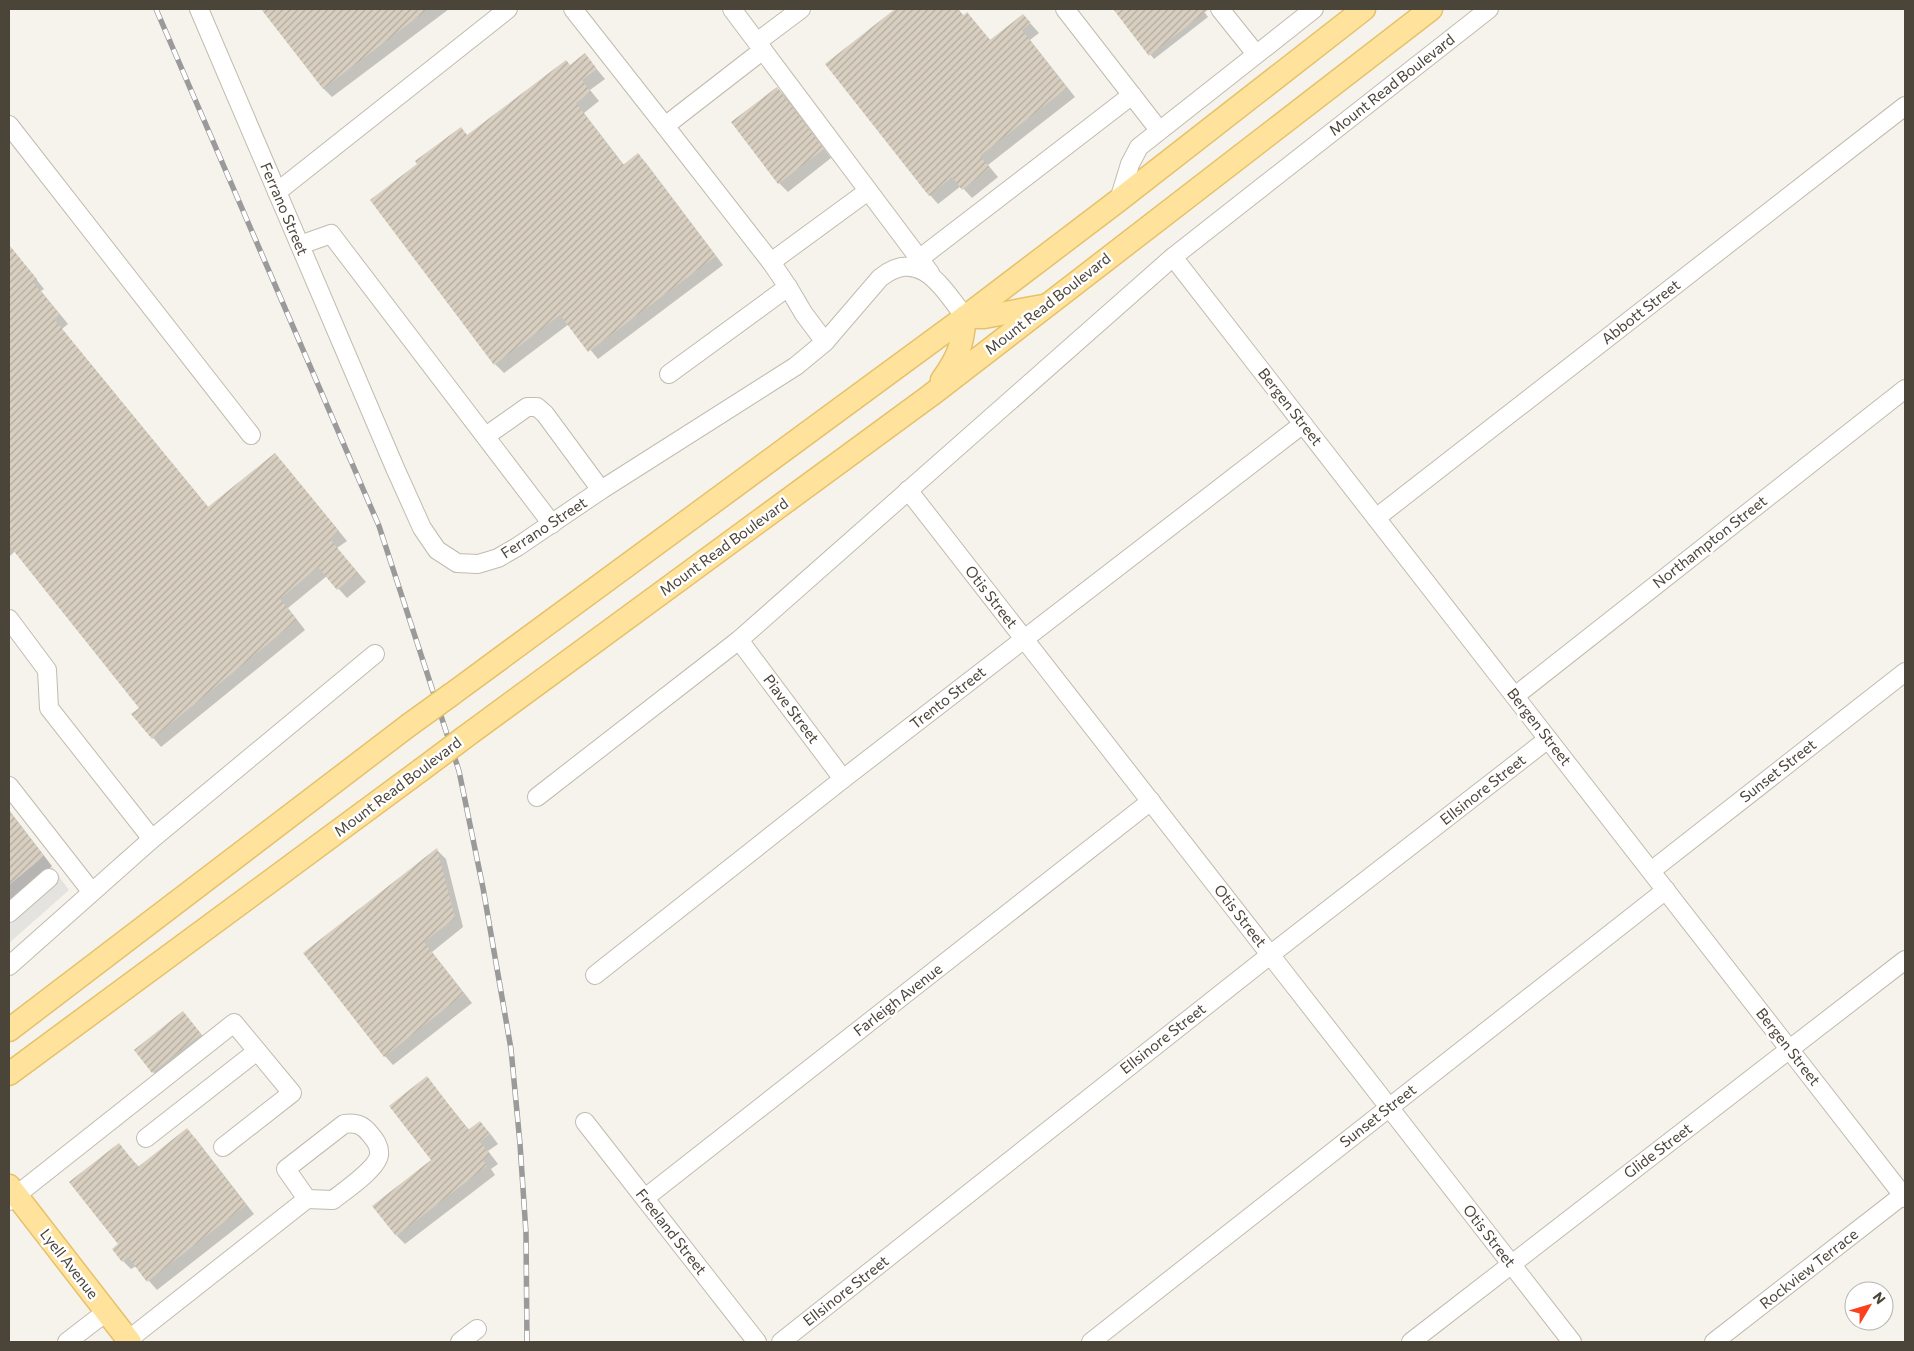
<svg xmlns="http://www.w3.org/2000/svg" width="1914" height="1351" viewBox="0 0 1914 1351" font-family="Commissioner,sans-serif">
	<style>
		.parking { fill: #e5e3e0 }
		.shadow { fill: #0003 }
		.building { fill: url(#building-hatch) }
		.lines { fill: none; stroke-linecap: round; stroke-linejoin: round }
		.minor-casing { stroke: #c2bbae; stroke-width: 20 }
		.major-casing { stroke: #e6c16a; stroke-width: 25 }
		.minor { stroke: #fff; stroke-width: 18 }
		.major { stroke: #ffe39c; stroke-width: 22 }
		.rail-casing { stroke: #9a9a9a; stroke-width: 5.5 }
		.rail { stroke: #fff; stroke-width: 4; stroke-dasharray: 11; stroke-linecap: butt }
		.major-bridge-casing { stroke: #e6c16a; stroke-width: 25; stroke-linecap: butt }
		.major-bridge { stroke: #ffe39c; stroke-width: 22 }
		.labels { text-anchor: middle; stroke-width: 5; stroke-linejoin: round; paint-order: stroke }
		.street-label { font-size: 15px; fill: #4b4439; stroke: #fff }
	</style>
	<defs>
		<pattern id="building-hatch" width="6" height="6" patternUnits="userSpaceOnUse" patternTransform="scale(1.25)"><rect width="6" height="6" fill="#d8cfc1"/><path d="M-1 1l2-2M0 6l6-6M5 7l2-2" fill="none" stroke="#b1aa9e"/></pattern>
	</defs>
	<rect width="100%" height="100%" fill="#f6f3ec"/>
	<path class="parking" d="M 44,856 L 69,890 L 9,943 L 9,885 Z"/>
	<g class="shadow">
		<path d="M 270,9 L 449,9 L 332,97 L 324,89 L 265,12 Z"/>
		<path d="M 897,9 L 958,9 L 964,16 L 967,13 L 991,41 L 1023,15 L 1039,33 L 1030,40 L 1075,97 L 988,165 L 998,177 L 972,198 L 961,186 L 938,204 L 930,195 L 827,64 Z"/>
		<path d="M 1114,9 L 1202,9 L 1208,17 L 1154,59 Z"/>
		<path d="M 585,55 L 605,79 L 590,90 L 599,101 L 584,113 L 624,165 L 638,155 L 646,163 L 723,265 L 598,359 L 569,324 L 504,373 L 495,364 L 371,200 L 419,164 L 460,128 L 468,136 Z"/>
		<path d="M 777,88 L 786,97 L 831,158 L 788,192 L 779,183 Z"/>
		<path d="M 9,245 L 44,289 L 41,291 L 68,324 L 62,329 L 209,508 L 283,463 L 347,541 L 337,548 L 366,582 L 347,598 L 327,576 L 288,608 L 305,630 L 161,747 L 133,714 L 141,708 L 15,551 L 9,557 Z"/>
		<path d="M 9,810 L 52,866 L 9,901 Z"/>
		<path d="M 437,850 L 446,859 L 463,927 L 432,952 L 472,1003 L 393,1065 L 385,1056 Z"/>
		<path d="M 183,1012 L 207,1041 L 159,1079 L 153,1072 Z"/>
		<path d="M 427,1078 L 470,1131 L 480,1123 L 489,1132 L 498,1144 L 488,1151 L 498,1164 L 491,1169 L 495,1175 L 405,1244 L 397,1236 L 433,1160 Z"/>
		<path d="M 187,1130 L 196,1139 L 254,1214 L 157,1290 L 136,1266 L 131,1269 L 123,1261 L 119,1244 L 119,1145 L 139,1167 Z"/>
	</g>
	<g class="building">
		<path d="M 261,9 L 428,9 L 323,89 Z"/>
		<path d="M 895,9 L 957,9 L 963,16 L 967,12 L 990,40 L 1023,14 L 1031,23 L 1022,30 L 1067,88 L 980,156 L 990,168 L 962,190 L 952,177 L 929,196 L 825,64 Z"/>
		<path d="M 1113,9 L 1209,9 L 1149,56 Z"/>
		<path d="M 585,53 L 597,69 L 582,80 L 591,92 L 576,103 L 623,165 L 638,153 L 716,256 L 588,352 L 560,315 L 494,365 L 370,200 L 417,164 L 415,161 L 461,127 L 467,135 L 566,60 L 570,65 Z"/>
		<path d="M 777,87 L 824,149 L 778,184 L 731,122 Z"/>
		<path d="M 9,245 L 37,279 L 33,282 L 60,315 L 54,319 L 208,507 L 275,453 L 339,531 L 330,539 L 358,573 L 337,590 L 318,567 L 280,599 L 297,620 L 152,739 L 131,714 L 139,708 L 9,545 Z"/>
		<path d="M 9,811 L 44,856 L 9,885 Z"/>
		<path d="M 437,848 L 455,918 L 424,942 L 464,994 L 384,1057 L 303,953 Z"/>
		<path d="M 183,1011 L 201,1034 L 152,1073 L 134,1050 Z"/>
		<path d="M 427,1076 L 468,1130 L 480,1121 L 490,1134 L 480,1142 L 490,1154 L 483,1160 L 487,1166 L 396,1236 L 372,1206 L 431,1160 L 389,1106 Z"/>
		<path d="M 187,1128 L 246,1205 L 147,1282 L 128,1257 L 122,1262 L 112,1249 L 118,1244 L 69,1182 L 119,1143 L 138,1167 Z"/>
	</g>
	<g class="lines">
		<defs>
			<g id="minor">
				<path d="M 199,9 L 395,468 L 422,528 L 437,550 L 457,563 L 478,564 L 498,558 L 517,547 L 601,490 L 796,366 L 825,342 L 880,278 C 920,246 943,289 965,317"/>
				<path d="M 573,9 L 665,126"/>
				<path d="M 732,9 L 930,273"/>
				<path d="M 1065,9 L 1159,130"/>
				<path d="M 1220,9 L 1256,54"/>
				<path d="M 757,42 L 801,9"/>
				<path d="M 763,50 L 665,126 L 771,262 L 868,191"/>
				<path d="M 9,125 L 251,435"/>
				<path d="M 277,192 L 508,9"/>
				<path d="M 1119,200 L 1130,164 L 1139,147 L 1314,9"/>
				<path d="M 300,245 L 331,234 L 552,524"/>
				<path d="M 1173,257 L 1905,1198"/>
				<path d="M 919,259 L 1132,95"/>
				<path d="M 788,287 L 804,314 L 825,342"/>
				<path d="M 669,374 L 788,287 L 771,262"/>
				<path d="M 486,436 L 527,407 L 537,407 L 545,414 L 601,490"/>
				<path d="M 908,490 L 1572,1342"/>
				<path d="M 1376,518 L 1905,106"/>
				<path d="M 9,619 L 47,670 L 49,708 L 152,839"/>
				<path d="M 739,640 L 843,779"/>
				<path d="M 1515,696 L 1905,389"/>
				<path d="M 9,786 L 91,891"/>
				<path d="M 537,797 L 739,640 L 1173,257 L 1489,9"/>
				<path d="M 1651,871 L 1905,672"/>
				<path d="M 9,913 L 49,878"/>
				<path d="M 9,966 L 152,839 L 375,654"/>
				<path d="M 595,975 L 843,779 L 1303,424"/>
				<path d="M 585,1122 L 757,1342"/>
				<path d="M 146,1138 L 257,1051"/>
				<path d="M 645,1198 L 1151,801"/>
				<path d="M 9,1201 L 234,1023 L 292,1093 L 223,1147"/>
				<path d="M 128,1340 L 307,1199 L 333,1200 C 344,1191 377,1169 379,1155 C 380,1146 375,1140 370,1134 C 363,1125 356,1122 344,1124 L 286,1169 L 307,1199"/>
				<path d="M 67,1342 L 106,1312"/>
				<path d="M 460,1342 L 477,1329"/>
				<path d="M 781,1342 L 1270,955 L 1548,739"/>
				<path d="M 1091,1342 L 1666,890"/>
				<path d="M 1411,1342 L 1905,960"/>
				<path d="M 1714,1342 L 1903,1195"/>
			</g>
			<g id="major">
				<path d="M 965,317 L 984,317 L 1043,306"/>
				<path d="M 942,380 C 959,356 962,346 965,317"/>
				<path d="M 452,694 L 965,317 L 1119,200 L 1364,9"/>
				<path d="M 465,737 L 931,395 L 1431,9"/>
				<path d="M 9,1030 L 409,725"/>
				<path d="M 9,1074 L 421,770"/>
				<path d="M 9,1186 L 130,1342"/>
			</g>
		</defs>
		<use href="#minor" class="minor-casing"/>
		<use href="#major" class="major-casing"/>
		<use href="#minor" class="minor"/>
		<use href="#major" class="major"/>
		<defs>
			<path id="rail" d="M 156,9 L 379,526 L 459,771 L 483,888 L 511,1049 L 520,1144 L 526,1233 L 527,1342"/>
		</defs>
		<use href="#rail" class="rail-casing"/>
		<use href="#rail" class="rail"/>
		<defs>
			<g id="major-bridge">
				<path d="M 409,725 L 452,694"/>
				<path d="M 421,770 L 465,737"/>
			</g>
		</defs>
		<use href="#major-bridge" class="major-bridge-casing"/>
		<use href="#major-bridge" class="major-bridge"/>
	</g>
	<g class="labels">
		<g class="street-label">
			<text transform="translate(1392 85) rotate(-38)" y="5">Mount Read Boulevard</text>
			<text transform="translate(284 209) rotate(67)" y="5">Ferrano Street</text>
			<text transform="translate(1048 304) rotate(-38)" y="5">Mount Read Boulevard</text>
			<text transform="translate(1641 312) rotate(-38)" y="5">Abbott Street</text>
			<text transform="translate(1290 407) rotate(52)" y="5">Bergen Street</text>
			<text transform="translate(544 528) rotate(-33)" y="5">Ferrano Street</text>
			<text transform="translate(1710 542) rotate(-38)" y="5">Northampton Street</text>
			<text transform="translate(724 547) rotate(-36)" y="5">Mount Read Boulevard</text>
			<text transform="translate(991 597) rotate(52)" y="5">Otis Street</text>
			<text transform="translate(948 698) rotate(-38)" y="5">Trento Street</text>
			<text transform="translate(791 709) rotate(53)" y="5">Piave Street</text>
			<text transform="translate(1539 727) rotate(52)" y="5">Bergen Street</text>
			<text transform="translate(1778 771) rotate(-38)" y="5">Sunset Street</text>
			<text transform="translate(398 787) rotate(-37)" y="5">Mount Read Boulevard</text>
			<text transform="translate(1483 790) rotate(-38)" y="5">Ellsinore Street</text>
			<text transform="translate(1240 916) rotate(52)" y="5">Otis Street</text>
			<text transform="translate(898 1000) rotate(-38)" y="5">Farleigh Avenue</text>
			<text transform="translate(1163 1039) rotate(-38)" y="5">Ellsinore Street</text>
			<text transform="translate(1788 1047) rotate(52)" y="5">Bergen Street</text>
			<text transform="translate(1378 1116) rotate(-38)" y="5">Sunset Street</text>
			<text transform="translate(1658 1151) rotate(-37)" y="5">Glide Street</text>
			<text transform="translate(671 1232) rotate(52)" y="5">Freeland Street</text>
			<text transform="translate(1489 1236) rotate(52)" y="5">Otis Street</text>
			<text transform="translate(69 1264) rotate(52)" y="5">Lyell Avenue</text>
			<text transform="translate(1809 1269) rotate(-38)" y="5">Rockview Terrace</text>
			<text transform="translate(846 1291) rotate(-38)" y="5">Ellsinore Street</text>
		</g>
	</g>
	<rect width="1914" height="1351" fill="none" stroke="#4b4439" stroke-width="20"/>
	<g transform="translate(1869 1306) rotate(52)"><circle r="24" fill="#ffffff" stroke="#b7b4b0"/>
	<path d="M0-4L9 19L0 12L-9 19Z" fill="#fc3f1d"/>
	<text y="-8" font-size="14" font-weight="bold" text-anchor="middle" fill="#4b4439">N</text>
	</g>
</svg>
